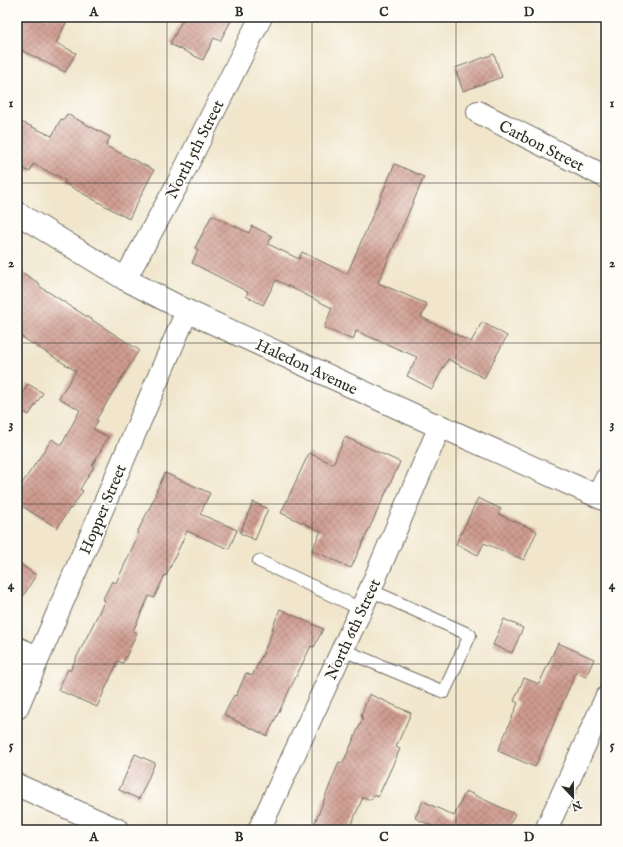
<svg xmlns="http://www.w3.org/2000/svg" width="623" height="847" viewBox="0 0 623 847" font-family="'IM FELL English',serif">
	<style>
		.building { fill: url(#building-cross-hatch) }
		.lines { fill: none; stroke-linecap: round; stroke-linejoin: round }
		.service-casing { stroke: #706c63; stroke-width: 14 }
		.minor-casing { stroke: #706c63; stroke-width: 24 }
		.secondary-casing { stroke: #706c63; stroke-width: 24 }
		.primary-casing { stroke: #706c63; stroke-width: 24 }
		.service { stroke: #fff; stroke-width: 12 }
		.minor { stroke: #fff; stroke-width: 22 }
		.secondary { stroke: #fff; stroke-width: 22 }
		.primary { stroke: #fff; stroke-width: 22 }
		.grid { fill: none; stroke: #2b2b2b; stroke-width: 1; stroke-opacity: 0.55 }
		.labels { text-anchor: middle; stroke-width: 3.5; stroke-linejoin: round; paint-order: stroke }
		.street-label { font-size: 16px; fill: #2b2b2b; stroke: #fdfcf7 }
		.neatline { fill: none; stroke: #2b2b2b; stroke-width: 1.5 }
		.grid-label { font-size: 13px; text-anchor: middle; font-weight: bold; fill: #2b2b2b }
	</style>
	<defs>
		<pattern id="building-cross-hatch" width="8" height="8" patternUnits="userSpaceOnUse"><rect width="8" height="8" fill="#cf9b8f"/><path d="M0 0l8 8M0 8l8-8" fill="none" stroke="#a87f75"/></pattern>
	</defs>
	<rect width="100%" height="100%" fill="#fdfcf7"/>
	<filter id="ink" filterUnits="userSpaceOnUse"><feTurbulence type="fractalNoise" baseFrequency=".025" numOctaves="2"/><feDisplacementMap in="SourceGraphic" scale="8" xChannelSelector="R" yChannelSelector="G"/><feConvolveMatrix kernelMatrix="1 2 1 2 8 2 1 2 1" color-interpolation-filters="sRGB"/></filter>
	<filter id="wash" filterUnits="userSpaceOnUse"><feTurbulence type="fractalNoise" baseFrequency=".012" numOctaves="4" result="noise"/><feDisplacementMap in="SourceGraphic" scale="16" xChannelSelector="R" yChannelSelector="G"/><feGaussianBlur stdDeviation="0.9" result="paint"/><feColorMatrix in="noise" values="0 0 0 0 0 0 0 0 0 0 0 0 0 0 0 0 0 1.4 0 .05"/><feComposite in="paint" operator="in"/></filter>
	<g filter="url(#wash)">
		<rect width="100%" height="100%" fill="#f1e6cc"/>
		<g id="blocks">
			<g class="building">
				<path d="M 17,17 L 69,17 L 56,43 L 76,53 L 65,72 L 17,48 Z"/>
				<path d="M 184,17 L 233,17 L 220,41 L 214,38 L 203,60 L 170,44 Z"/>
				<path d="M 494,54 L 502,77 L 463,91 L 455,68 Z"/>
				<path d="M 67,114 L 110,137 L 106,146 L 154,170 L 129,219 L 64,183 L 65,180 L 33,164 L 30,172 L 17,166 L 17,120 L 52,136 L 61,119 L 63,120 Z"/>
				<path d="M 395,164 L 424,177 L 378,283 L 427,304 L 421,317 L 471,342 L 482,322 L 507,336 L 484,378 L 448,359 L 432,389 L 407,376 L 417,357 L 356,331 L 353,340 L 324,328 L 332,308 L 276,280 L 263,305 L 246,296 L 248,292 L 192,263 L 198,250 L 195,248 L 212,215 L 249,233 L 252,226 L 272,236 L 268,244 L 299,259 L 302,252 L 347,274 Z"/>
				<path d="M 17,269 L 40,284 L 39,286 L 139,350 L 96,420 L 98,421 L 93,429 L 108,437 L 92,466 L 94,467 L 80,489 L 83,491 L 71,509 L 70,508 L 57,528 L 17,503 L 17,491 L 52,439 L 61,446 L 80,410 L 59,398 L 76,371 L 17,334 Z"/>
				<path d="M 28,384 L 43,393 L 29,415 L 17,408 L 17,402 Z"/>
				<path d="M 345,437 L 400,462 L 351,568 L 312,550 L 321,531 L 281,513 L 309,453 L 333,464 Z"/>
				<path d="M 165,473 L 210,493 L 200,514 L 237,530 L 229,549 L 187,531 L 166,576 L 165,575 L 154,598 L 149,596 L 133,631 L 137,633 L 123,663 L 118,661 L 97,707 L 58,690 L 68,669 L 70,671 L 105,600 L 103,599 L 112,581 L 116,583 L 139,534 L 137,533 L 156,495 L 155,494 Z"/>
				<path d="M 478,498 L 501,509 L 498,514 L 537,531 L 524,560 L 484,543 L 478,555 L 456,544 Z"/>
				<path d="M 253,502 L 268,509 L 255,540 L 240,533 Z"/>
				<path d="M 17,562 L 36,575 L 17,606 Z"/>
				<path d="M 280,609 L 323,629 L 314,647 L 311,646 L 267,736 L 224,715 L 234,695 L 236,696 L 246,673 L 252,676 L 268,643 L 273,629 L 272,629 Z"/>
				<path d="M 504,619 L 523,628 L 512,653 L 493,645 Z"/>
				<path d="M 558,643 L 594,659 L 586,677 L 576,672 L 535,767 L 498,751 L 518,703 L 514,701 L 524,678 L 539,684 Z"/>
				<path d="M 369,694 L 411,713 L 396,747 L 400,749 L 378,797 L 374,795 L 371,800 L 363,797 L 349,830 L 312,830 L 339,762 L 343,763 L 363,718 L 361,716 Z"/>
				<path d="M 135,754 L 155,763 L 139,799 L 119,790 Z"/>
				<path d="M 466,791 L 515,814 L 507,830 L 441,830 L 415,818 L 423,801 L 454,816 Z"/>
			</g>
		</g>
	</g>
	<g filter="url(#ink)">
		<use href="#blocks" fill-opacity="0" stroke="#706c63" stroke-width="1"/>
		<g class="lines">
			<defs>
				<g id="service">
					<path d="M 259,561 L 361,609"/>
					<path d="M 343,650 L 444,692 L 470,635 L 370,590"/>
				</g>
				<g id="minor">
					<path d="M 478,112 L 606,177"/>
					<path d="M 125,279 L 177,185 L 261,17"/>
					<path d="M 598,496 L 606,479"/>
					<path d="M 17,648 L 38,657"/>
					<path d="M 17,708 L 187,311"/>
					<path d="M 17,785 L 118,830"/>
					<path d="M 546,830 L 606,698"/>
				</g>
				<path id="secondary" d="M 259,830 L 370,590 L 440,426"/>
				<path id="primary" d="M 17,213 L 125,279 L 187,311 L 429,422 L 440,426 L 606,500"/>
			</defs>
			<use href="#service" class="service-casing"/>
			<use href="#minor" class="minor-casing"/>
			<use href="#secondary" class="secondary-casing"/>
			<use href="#primary" class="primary-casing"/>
			<use href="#service" class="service"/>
			<use href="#minor" class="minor"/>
			<use href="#secondary" class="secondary"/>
			<use href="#primary" class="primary"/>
		</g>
	</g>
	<path class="grid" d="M 167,17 L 167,830M 312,17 L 312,830M 456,17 L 456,830M 17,183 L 606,183M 17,343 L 606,343M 17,504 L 606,504M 17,664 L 606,664"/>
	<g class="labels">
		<g class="street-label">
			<text transform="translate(542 145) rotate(27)" y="6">Carbon Street</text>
			<text transform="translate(194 149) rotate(-63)" y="6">North 5th Street</text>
			<text transform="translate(307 366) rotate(25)" y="6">Haledon Avenue</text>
			<text transform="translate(102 509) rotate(-67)" y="6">Hopper Street</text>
			<text transform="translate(352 629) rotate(-65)" y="6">North 6th Street</text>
		</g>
	</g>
	<rect width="623" height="847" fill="none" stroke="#fdfcf7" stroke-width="44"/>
	<g transform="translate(573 797) rotate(158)" stroke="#fdfcf7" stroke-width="3" paint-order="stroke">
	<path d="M0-3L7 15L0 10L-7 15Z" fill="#2b2b2b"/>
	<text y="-6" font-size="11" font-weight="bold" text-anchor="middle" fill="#2b2b2b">N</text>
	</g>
	<rect x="22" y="22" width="579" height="803" class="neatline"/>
	<g class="grid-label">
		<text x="94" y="16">A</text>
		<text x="239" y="16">B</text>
		<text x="384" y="16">C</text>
		<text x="529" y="16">D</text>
		<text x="11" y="107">1</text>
		<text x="612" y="107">1</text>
		<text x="11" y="267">2</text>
		<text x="612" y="267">2</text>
		<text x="11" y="428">3</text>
		<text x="612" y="428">3</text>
		<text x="11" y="589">4</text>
		<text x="612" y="589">4</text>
		<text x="11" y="749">5</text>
		<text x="612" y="749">5</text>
		<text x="94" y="841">A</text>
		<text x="239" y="841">B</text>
		<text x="384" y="841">C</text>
		<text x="529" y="841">D</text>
	</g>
</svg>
